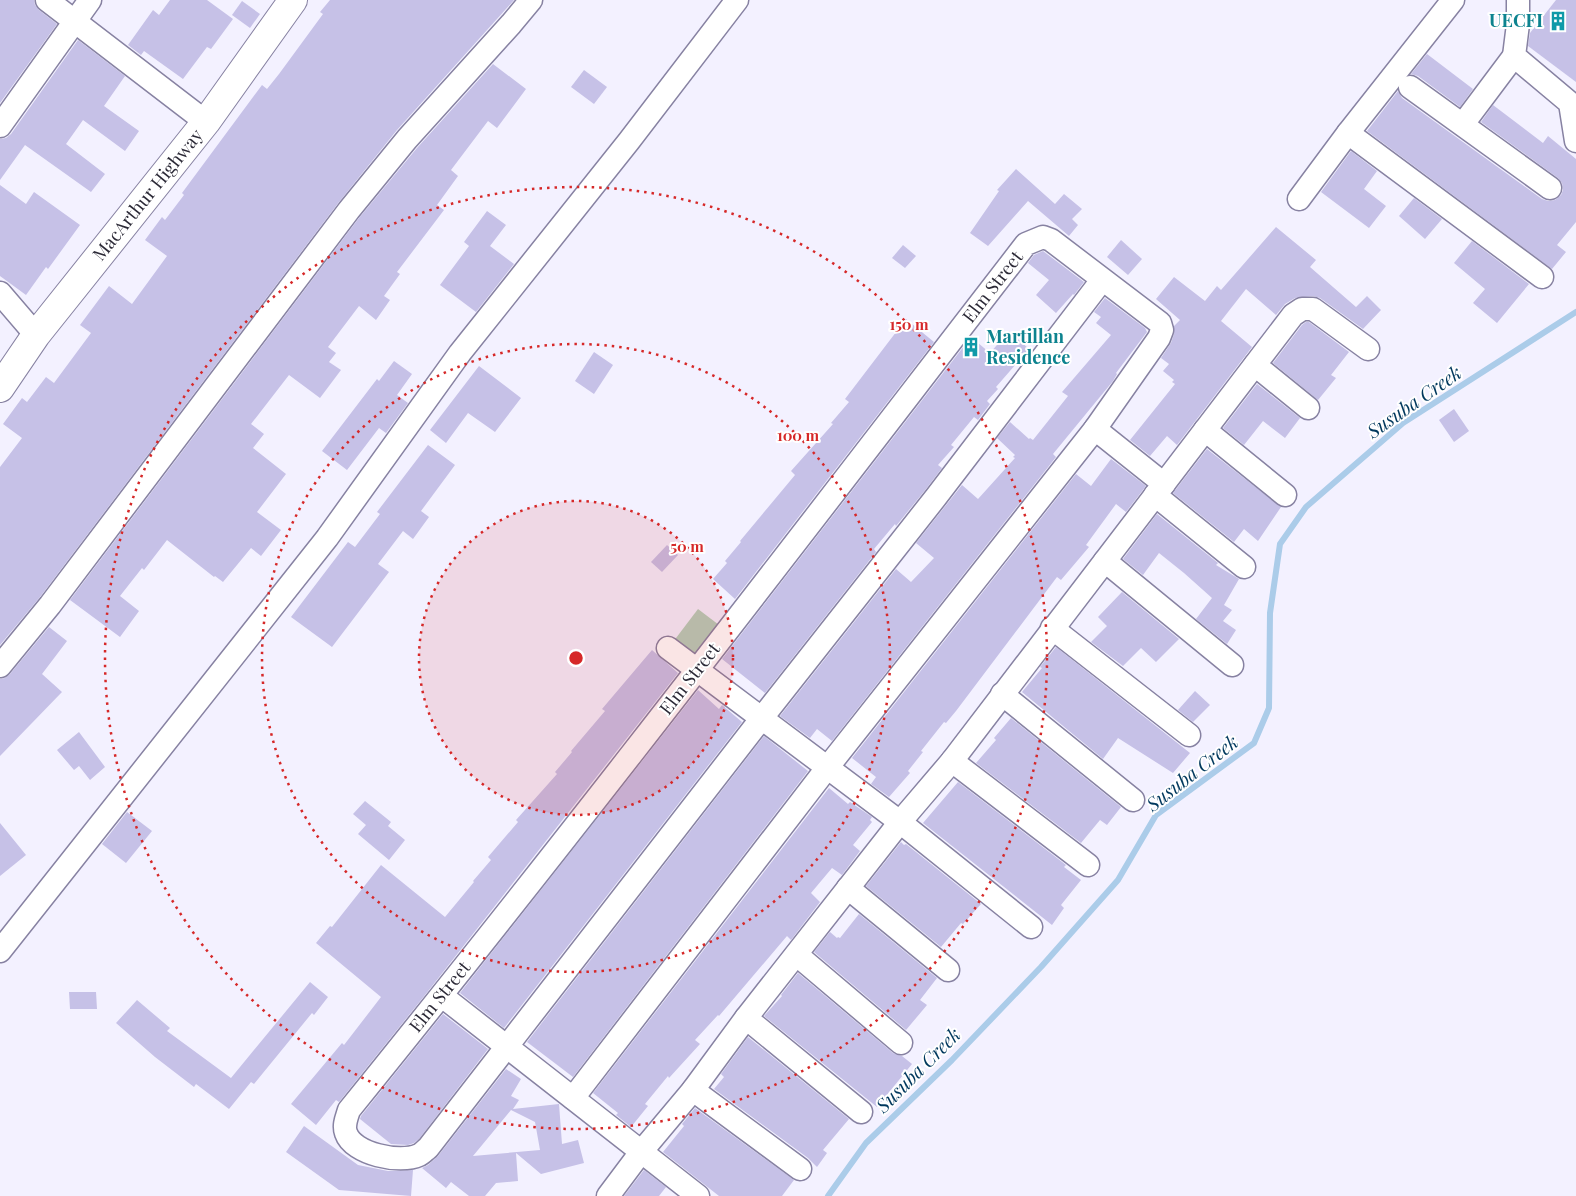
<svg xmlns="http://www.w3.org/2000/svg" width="1576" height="1196" viewBox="0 0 1576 1196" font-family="'Playfair Display',serif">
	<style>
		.green { fill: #b4cfbb }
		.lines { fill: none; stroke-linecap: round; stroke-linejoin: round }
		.stream { stroke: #abcce9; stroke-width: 6 }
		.building { fill: #c6c1e7; fill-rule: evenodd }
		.minor-casing { stroke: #8782a2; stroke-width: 25 }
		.trunk-casing { stroke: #8782a2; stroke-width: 30 }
		.minor { stroke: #fff; stroke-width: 22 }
		.trunk { stroke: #fff; stroke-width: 28 }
		.ring { fill: none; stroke: #d62828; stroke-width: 2.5; stroke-dasharray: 2.5 5 }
		.labels { text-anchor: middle; stroke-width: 4; stroke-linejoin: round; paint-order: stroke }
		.culture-label { font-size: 18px; font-weight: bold; fill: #0d838f; stroke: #fff; text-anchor: end }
		.street-label { font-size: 18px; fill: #2c2a37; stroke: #fff }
		.water-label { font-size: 19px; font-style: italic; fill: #00385d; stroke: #fff }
		.centre { fill: #d62828; stroke: #fff; stroke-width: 2.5 }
		.ring-label { font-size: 15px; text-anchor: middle; font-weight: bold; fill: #d62828; stroke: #fff; stroke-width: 4; stroke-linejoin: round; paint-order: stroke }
	</style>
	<rect width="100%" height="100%" fill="#f3f1ff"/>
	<path class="green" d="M 698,609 L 723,628 L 697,661 L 673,642 Z"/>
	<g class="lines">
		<path class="stream" d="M 828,1196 L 866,1143 L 952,1060 L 1041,967 L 1118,880 L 1156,815 L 1254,743 L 1269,708 L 1270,613 L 1280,544 L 1306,507 L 1403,423 L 1576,312"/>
	</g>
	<g class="building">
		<path d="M 0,0 L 34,0 L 35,5 L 39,10 L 57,24 L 0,103 Z"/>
		<path d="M 170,0 L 207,0 L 233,19 L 211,49 L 207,47 L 183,79 L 144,51 L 141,55 L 128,45 L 153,10 L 159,15 Z"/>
		<path d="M 330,0 L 514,0 L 397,130 L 339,202 L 40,597 L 0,645 L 0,467 L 22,438 L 3,424 L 22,398 L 27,402 L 46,377 L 54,383 L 91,333 L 80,325 L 109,286 L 132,304 L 167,256 L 145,240 L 162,217 L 165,220 L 184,195 L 182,193 L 262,85 L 267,89 L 279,74 L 323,14 L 320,12 Z"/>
		<path d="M 1556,0 L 1576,0 L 1576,82 L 1528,46 L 1530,33 Z"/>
		<path d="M 242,1 L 260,14 L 250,28 L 232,15 Z"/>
		<path d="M 78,40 L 125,76 L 104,106 L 139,131 L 125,151 L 83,120 L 66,144 L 105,174 L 91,192 L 25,145 L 0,180 L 0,139 L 6,138 L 11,134 Z"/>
		<path d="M 1427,54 L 1473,89 L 1460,107 L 1418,76 L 1411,74 Z"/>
		<path d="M 493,64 L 526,89 L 497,128 L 488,121 L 451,170 L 458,176 L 437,205 L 444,210 L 397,272 L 400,274 L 384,296 L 390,300 L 376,320 L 359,306 L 328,347 L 336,353 L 329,362 L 341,370 L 320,398 L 289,375 L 251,424 L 264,434 L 253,448 L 286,474 L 257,512 L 281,530 L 261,556 L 251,548 L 223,582 L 215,576 L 214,577 L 167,540 L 144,570 L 142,568 L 120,596 L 139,611 L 120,637 L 70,600 L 359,218 L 417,148 Z"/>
		<path d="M 584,70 L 607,87 L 594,104 L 571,87 Z"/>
		<path d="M 1398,91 L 1402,98 L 1542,199 L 1548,201 L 1555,200 L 1561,195 L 1563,190 L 1562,183 L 1558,178 L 1481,122 L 1493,105 L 1543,143 L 1548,136 L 1576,159 L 1576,222 L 1557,245 L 1566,252 L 1552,269 L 1367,131 Z"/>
		<path d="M 1351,151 L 1377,171 L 1364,189 L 1386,206 L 1369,228 L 1321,192 Z"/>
		<path d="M 1016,169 L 1055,204 L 1064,194 L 1082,209 L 1072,219 L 1078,225 L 1069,236 L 1028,201 L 988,246 L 970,233 L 999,191 L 997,190 Z"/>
		<path d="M 0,185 L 26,204 L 34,192 L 80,225 L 48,269 L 46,267 L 26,295 L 0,276 Z"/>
		<path d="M 1414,198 L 1442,219 L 1425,239 L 1399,216 Z"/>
		<path d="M 487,211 L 506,225 L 490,246 L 514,264 L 476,312 L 440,285 L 469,246 L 464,242 Z"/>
		<path d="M 1276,227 L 1316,260 L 1310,267 L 1356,307 L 1367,296 L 1381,310 L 1363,329 L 1320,298 L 1313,296 L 1295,298 L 1285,304 L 1276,315 L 1246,289 L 1221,321 L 1252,347 L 1177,445 L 1167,436 L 1150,456 L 1130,440 L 1175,384 L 1172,382 L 1174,380 L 1163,371 L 1169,364 L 1161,358 L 1171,343 L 1174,334 L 1174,326 L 1180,320 L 1156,299 L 1174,277 L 1205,301 L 1217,286 L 1221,290 Z"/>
		<path d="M 1121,240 L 1142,259 L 1128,275 L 1107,257 Z"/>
		<path d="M 1472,241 L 1529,284 L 1497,323 L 1473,303 L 1485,289 L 1454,263 Z"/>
		<path d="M 903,245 L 916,256 L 905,268 L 892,258 Z"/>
		<path d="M 1043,251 L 1084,282 L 1074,295 L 1073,294 L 1056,313 L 1036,295 L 1049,280 L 1028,263 L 1034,255 Z"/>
		<path d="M 1105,298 L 1145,328 L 1147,332 L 1116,373 L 1117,374 L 1113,381 L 1053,454 L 1056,457 L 832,741 L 817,729 L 810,738 L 780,716 L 896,569 L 911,582 L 934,558 L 916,543 L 962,485 L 978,499 L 1015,458 L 1013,457 L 1015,455 L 997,438 L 1010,422 L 1029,439 L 1030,438 L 1033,440 L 1068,396 L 1062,392 L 1111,335 L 1096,323 L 1101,317 L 1094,312 Z"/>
		<path d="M 906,319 L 934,342 L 735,599 L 713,579 L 727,563 L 725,561 L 741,542 L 740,541 L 795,475 L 791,471 L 833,424 L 831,423 L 849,402 L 845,399 Z"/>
		<path d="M 1306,322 L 1309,322 L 1349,352 L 1331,375 L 1336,378 L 1318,400 L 1273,363 L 1302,325 Z"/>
		<path d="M 1009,331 L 1029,349 L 996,387 L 998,389 L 987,401 L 990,404 L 978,420 L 974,417 L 951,445 L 954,447 L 938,465 L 942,468 L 926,489 L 896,526 L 895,524 L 874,549 L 876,552 L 765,693 L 722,659 L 971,337 L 990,353 Z"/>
		<path d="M 594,352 L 613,365 L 594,394 L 575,381 Z"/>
		<path d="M 394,361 L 412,374 L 397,395 L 408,403 L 386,433 L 379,428 L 347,470 L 322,451 L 377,379 L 379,381 Z"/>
		<path d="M 479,366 L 521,398 L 495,432 L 468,413 L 446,443 L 430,430 Z"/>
		<path d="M 1257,384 L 1300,418 L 1285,438 L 1263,421 L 1244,445 L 1223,428 Z"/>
		<path d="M 1454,409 L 1469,431 L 1454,442 L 1439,420 Z"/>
		<path d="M 428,445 L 455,465 L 421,511 L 429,517 L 413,539 L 403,531 L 378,564 L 389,572 L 332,647 L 291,617 L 348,542 L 355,547 L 380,514 L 377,512 Z"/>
		<path d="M 1207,449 L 1281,507 L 1258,541 L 1244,529 L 1234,542 L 1173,493 Z"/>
		<path d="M 1111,459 L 1146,486 L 1126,512 L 1116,504 L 1086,545 L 1089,547 L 1061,580 L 1057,577 L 956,711 L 946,723 L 944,722 L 921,751 L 923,752 L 908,771 L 910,773 L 889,797 L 871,784 L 876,777 L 852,758 L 1076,474 L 1091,486 Z"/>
		<path d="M 1157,514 L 1218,563 L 1216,565 L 1239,579 L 1224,605 L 1232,610 L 1223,621 L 1236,630 L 1227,644 L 1196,619 L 1212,598 L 1184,573 L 1159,553 L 1143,575 L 1123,559 Z"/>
		<path d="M 667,545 L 678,555 L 662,572 L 651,562 Z"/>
		<path d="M 1122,592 L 1179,639 L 1156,662 L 1141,648 L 1123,666 L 1091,642 L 1107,626 L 1098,617 Z"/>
		<path d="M 49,627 L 67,641 L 42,674 L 62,692 L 0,756 L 0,679 L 5,678 L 10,674 Z"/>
		<path d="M 1056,647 L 1190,753 L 1173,773 L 1118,738 L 1103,759 L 1022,692 L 1042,668 L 1040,667 Z"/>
		<path d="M 652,650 L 678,673 L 425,995 L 339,1102 L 336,1100 L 316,1125 L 291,1104 L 342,1043 L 344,1045 L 381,997 L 316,943 L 330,926 L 332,927 L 381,865 L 445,917 L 474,882 L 473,881 L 491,860 L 488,857 L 518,822 L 516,820 L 557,774 L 555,772 L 572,752 L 571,751 L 605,711 L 602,709 Z"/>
		<path d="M 698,690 L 719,709 L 722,705 L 742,722 L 504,1028 L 460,993 Z"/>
		<path d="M 1195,691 L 1210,705 L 1193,722 L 1178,710 Z"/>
		<path d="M 1011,718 L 1121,807 L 1107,825 L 1100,820 L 1081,843 L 976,763 L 996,740 L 994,738 Z"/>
		<path d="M 79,732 L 105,767 L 90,780 L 79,766 L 74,770 L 57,750 Z"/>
		<path d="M 764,736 L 808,771 L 573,1077 L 527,1042 Z"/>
		<path d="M 958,782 L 1066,865 L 1064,867 L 1081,880 L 1061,905 L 1064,908 L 1052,925 L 923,823 Z"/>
		<path d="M 829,788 L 848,804 L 850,802 L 853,804 L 872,817 L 870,820 L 872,822 L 853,845 L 860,851 L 842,875 L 832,868 L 811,893 L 820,902 L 791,940 L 787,936 L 719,1016 L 718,1015 L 695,1040 L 700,1044 L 669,1078 L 668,1076 L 645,1104 L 648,1106 L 631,1127 L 616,1115 L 618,1113 L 593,1093 Z"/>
		<path d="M 365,801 L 391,822 L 388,826 L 405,840 L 389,860 L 358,834 L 366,825 L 353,814 Z"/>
		<path d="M 127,812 L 152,831 L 126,863 L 102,844 Z"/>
		<path d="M 0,823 L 26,855 L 0,876 Z"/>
		<path d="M 901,842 L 904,845 L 906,844 L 981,904 L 963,924 L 961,923 L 941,947 L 866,886 Z"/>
		<path d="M 859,914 L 937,978 L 920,1000 L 927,1005 L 906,1030 L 814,952 L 830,932 L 837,938 L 838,937 L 840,938 Z"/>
		<path d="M 798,973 L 893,1053 L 902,1056 L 912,1064 L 877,1107 L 764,1016 L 782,996 L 781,995 Z"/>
		<path d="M 310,982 L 328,997 L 314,1015 L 312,1013 L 254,1084 L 251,1082 L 229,1109 L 196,1084 L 194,1087 L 155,1057 L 116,1023 L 137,1000 L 170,1028 L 167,1031 L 231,1078 Z"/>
		<path d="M 69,992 L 96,992 L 97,1009 L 70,1009 Z"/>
		<path d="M 443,1014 L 488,1049 L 419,1139 L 414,1143 L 408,1145 L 391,1144 L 360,1119 L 361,1116 Z"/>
		<path d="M 748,1037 L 849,1119 L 823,1150 L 827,1153 L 817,1167 L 808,1158 L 714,1089 L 724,1077 L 721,1074 Z"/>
		<path d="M 506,1069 L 521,1079 L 511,1096 L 519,1100 L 513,1109 L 559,1104 L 562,1144 L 578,1140 L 584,1163 L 541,1174 L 516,1153 L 518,1181 L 496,1183 L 485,1196 L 469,1196 L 451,1182 L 446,1188 L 422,1168 L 428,1165 L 438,1156 ZM 511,1110 L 535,1122 L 540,1150 L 473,1156 Z"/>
		<path d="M 695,1108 L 794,1180 L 782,1196 L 719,1196 L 663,1152 L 684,1126 L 682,1124 Z"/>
		<path d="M 304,1126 L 358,1165 L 388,1171 L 413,1170 L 411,1196 L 339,1190 L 286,1152 Z"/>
		<path d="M 644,1170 L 666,1187 L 659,1196 L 624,1196 Z"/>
	</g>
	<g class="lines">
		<defs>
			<g id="minor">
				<path d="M 47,0 L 206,122"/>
				<path d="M 1518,0 L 1518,24 L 1514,56 L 1570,103 L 1576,141"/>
				<path d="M 1410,87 L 1550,188"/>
				<path d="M 1463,124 L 1514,56"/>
				<path d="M 0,126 L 90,0"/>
				<path d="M 1348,133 L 1542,277"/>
				<path d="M 1299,199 L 1348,133 L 1453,0"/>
				<path d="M 0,293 L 36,335"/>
				<path d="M 1255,365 L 1308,408"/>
				<path d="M 1095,429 L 1164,484"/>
				<path d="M 1205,430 L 1285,495"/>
				<path d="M 1155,495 L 1244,567"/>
				<path d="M 1105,561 L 1232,665"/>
				<path d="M 1052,628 L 1189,735"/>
				<path d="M 668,648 L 900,822 L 1031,927"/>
				<path d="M 0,666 L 50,605 L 349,210 L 407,139 L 511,24 L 531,0"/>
				<path d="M 1002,694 L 1133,800"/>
				<path d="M 952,761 L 1088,865"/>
				<path d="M 848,888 L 948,970"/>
				<path d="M 0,951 L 327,538 L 460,353 L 629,141 L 737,0"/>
				<path d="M 797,955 L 901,1043"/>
				<path d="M 442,996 L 698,1196"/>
				<path d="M 746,1018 L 861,1112"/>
				<path d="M 693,1090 L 800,1169"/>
				<path d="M 573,1098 L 827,768 L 1095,429 L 1159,338 L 1162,330 L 1160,323 L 1051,240 L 1043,237 L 1026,244 C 802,534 580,825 349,1110 C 347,1117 343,1125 346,1133 C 353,1154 400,1164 419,1155 C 422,1154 425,1150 428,1148 L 761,719 L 936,497 L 1102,280"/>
				<path d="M 608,1196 L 641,1152 L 693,1090 L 746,1018 L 900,822 L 952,761 L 1293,315 L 1302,309 L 1313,309 L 1368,349"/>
			</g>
			<path id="trunk" d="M 0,388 L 36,335 L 206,122 L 293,0"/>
		</defs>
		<use href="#minor" class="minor-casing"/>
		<use href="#trunk" class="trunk-casing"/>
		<use href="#minor" class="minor"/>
		<use href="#trunk" class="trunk"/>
	</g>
	<circle cx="576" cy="658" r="157" fill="#d62828" fill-opacity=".12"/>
	<g class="ring">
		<circle cx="576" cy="658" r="157"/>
		<circle cx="576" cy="658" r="314"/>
		<circle cx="576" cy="658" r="471"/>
	</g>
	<defs>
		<symbol id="building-bare" viewBox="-9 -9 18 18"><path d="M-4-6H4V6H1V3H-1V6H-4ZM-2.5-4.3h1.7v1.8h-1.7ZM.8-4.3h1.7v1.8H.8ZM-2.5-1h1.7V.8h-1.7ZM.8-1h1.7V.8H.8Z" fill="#0f9aa8" stroke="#fff" stroke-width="2.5" paint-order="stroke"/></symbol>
	</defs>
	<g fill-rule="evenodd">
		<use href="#building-bare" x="1544" y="7" width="28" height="28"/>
		<use href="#building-bare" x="957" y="333" width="28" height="28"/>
	</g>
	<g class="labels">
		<g class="culture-label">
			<text x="1543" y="27">UECFI</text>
			<text x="986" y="343" text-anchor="start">Martillan<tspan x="986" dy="21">Residence</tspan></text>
		</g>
		<g class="street-label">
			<text transform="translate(148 195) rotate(-51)" y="6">MacArthur Highway</text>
			<text transform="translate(993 287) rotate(-52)" y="6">Elm Street</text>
			<text transform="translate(690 679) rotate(-52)" y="6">Elm Street</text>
			<text transform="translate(440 997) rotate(-51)" y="6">Elm Street</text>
		</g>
		<g class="water-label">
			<text transform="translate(1414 402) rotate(-35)" y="7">Susuba Creek</text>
			<text transform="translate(1192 773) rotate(-38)" y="7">Susuba Creek</text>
			<text transform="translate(918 1070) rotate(-45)" y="7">Susuba Creek</text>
		</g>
	</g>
	<circle cx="576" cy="658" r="8" class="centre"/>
	<g class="ring-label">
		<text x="909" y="330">150 m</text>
		<text x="798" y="441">100 m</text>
		<text x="687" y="552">50 m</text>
	</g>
</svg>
